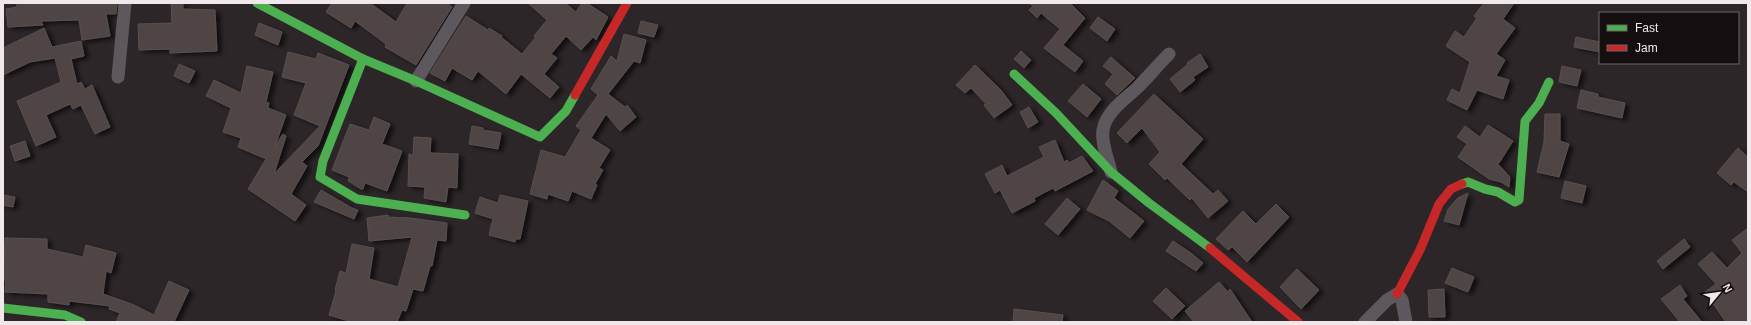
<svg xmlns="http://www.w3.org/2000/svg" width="1751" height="325" viewBox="0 0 1751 325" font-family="Arial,sans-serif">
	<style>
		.building { fill: #504444; stroke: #565051; filter: url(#shadow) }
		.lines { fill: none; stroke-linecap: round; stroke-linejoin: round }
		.street { stroke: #5d585d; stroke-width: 13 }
		.fast { stroke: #4caf50; stroke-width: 9 }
		.jam { stroke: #c62828; stroke-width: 9 }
	</style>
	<defs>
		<filter id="shadow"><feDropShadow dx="4.5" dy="2.5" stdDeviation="2" flood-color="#0009"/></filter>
	</defs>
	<rect width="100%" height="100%" fill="#2d2629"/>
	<g class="building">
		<path d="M 17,3 L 117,3 L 116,14 L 106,14 L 110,36 L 82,40 L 79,20 L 41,21 L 43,25 L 8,27 L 6,9 L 17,7 Z"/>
		<path d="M 171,3 L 183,3 L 183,9 L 215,10 L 217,51 L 170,53 L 170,49 L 139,50 L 138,24 L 172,23 Z"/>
		<path d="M 332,3 L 370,3 L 396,22 L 407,3 L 446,3 L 452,7 L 416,65 L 385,47 L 386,44 L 355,21 L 351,28 L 326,12 Z"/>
		<path d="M 528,3 L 565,3 L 576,12 L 582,3 L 587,3 L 608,17 L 596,40 L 593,37 L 581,50 L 566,36 L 551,54 L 557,58 L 544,74 L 559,87 L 550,98 L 521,74 L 506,94 L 478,71 L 472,80 L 452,68 L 445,81 L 430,73 L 466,16 L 488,30 L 489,28 L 502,36 L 501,37 L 522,54 L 536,37 L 534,36 L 547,20 Z"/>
		<path d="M 1029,3 L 1070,3 L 1085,18 L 1063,45 L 1083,61 L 1075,72 L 1044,48 L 1060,29 L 1041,13 L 1037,18 L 1029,10 L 1033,6 Z"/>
		<path d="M 1484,3 L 1514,3 L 1503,19 L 1515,28 L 1496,54 L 1505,60 L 1496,76 L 1509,80 L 1503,99 L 1477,90 L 1467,110 L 1447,100 L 1452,89 L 1460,93 L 1470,62 L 1446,46 L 1455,31 L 1464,37 L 1477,18 L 1474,16 Z"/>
		<path d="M 1098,17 L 1115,29 L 1107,41 L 1090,28 Z"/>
		<path d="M 641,21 L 658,25 L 654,37 L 638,33 Z"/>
		<path d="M 259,23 L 282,32 L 278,45 L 255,35 Z"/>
		<path d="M 44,28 L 52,47 L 81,41 L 84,56 L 71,59 L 77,84 L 81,82 L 85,89 L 92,85 L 110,127 L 95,134 L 81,105 L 73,109 L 70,104 L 46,115 L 56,137 L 36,146 L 17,101 L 61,82 L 55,58 L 30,62 L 3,75 L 3,48 Z"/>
		<path d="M 624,34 L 646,40 L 640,63 L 634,61 L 608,94 L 625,107 L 627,105 L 636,117 L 620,131 L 606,114 L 591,138 L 610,150 L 599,168 L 603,170 L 595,184 L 597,185 L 591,199 L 572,191 L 568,201 L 548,194 L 547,199 L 530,194 L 541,150 L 565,157 L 581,130 L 576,126 L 598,95 L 591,89 L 611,56 L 617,61 Z"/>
		<path d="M 1576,37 L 1600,42 L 1600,52 L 1574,47 Z"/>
		<path d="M 1021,51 L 1031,60 L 1024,68 L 1014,59 Z"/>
		<path d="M 288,52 L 316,59 L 318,53 L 349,65 L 318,146 L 302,162 L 307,166 L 291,194 L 306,205 L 295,221 L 248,189 L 266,159 L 238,147 L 241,138 L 223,132 L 231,108 L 206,96 L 214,80 L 241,93 L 247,66 L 273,72 L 266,102 L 269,103 L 268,108 L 286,115 L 275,146 L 283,134 L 286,136 L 274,174 L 320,126 L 294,115 L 306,83 L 282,77 Z"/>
		<path d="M 1200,54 L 1208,67 L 1193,77 L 1195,80 L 1180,92 L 1170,79 L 1188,64 L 1187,63 Z"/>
		<path d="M 1111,57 L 1135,78 L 1117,95 L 1105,84 L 1113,74 L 1103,66 Z"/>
		<path d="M 179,64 L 195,71 L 189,83 L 174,76 Z"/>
		<path d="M 975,65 L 1001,90 L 1012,105 L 994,118 L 984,105 L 986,104 L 971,88 L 965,93 L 956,85 Z"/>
		<path d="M 1562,66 L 1581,70 L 1577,86 L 1559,82 Z"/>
		<path d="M 1083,84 L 1101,99 L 1087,117 L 1068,101 Z"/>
		<path d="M 1581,90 L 1598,94 L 1598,97 L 1625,103 L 1622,118 L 1577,108 Z"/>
		<path d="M 1154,94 L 1203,139 L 1181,164 L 1213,194 L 1218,190 L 1228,201 L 1208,218 L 1192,198 L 1190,200 L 1167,178 L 1165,180 L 1149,164 L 1160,152 L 1142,128 L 1127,143 L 1117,133 Z"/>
		<path d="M 1029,107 L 1038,122 L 1028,128 L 1020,112 Z"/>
		<path d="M 1545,114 L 1560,114 L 1560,141 L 1569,144 L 1559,177 L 1537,172 L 1544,142 Z"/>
		<path d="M 374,117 L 390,124 L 382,144 L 402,151 L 387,191 L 365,183 L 363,189 L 361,189 L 348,181 L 349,177 L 332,170 L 350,124 L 369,130 Z"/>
		<path d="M 1488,125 L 1513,141 L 1499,163 L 1497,163 L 1510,177 L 1509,187 L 1501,182 L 1489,179 L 1458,157 L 1467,144 L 1457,137 L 1465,126 L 1480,137 Z"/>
		<path d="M 472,126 L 483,128 L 483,130 L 501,133 L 498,149 L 469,144 Z"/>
		<path d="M 414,137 L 431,138 L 430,153 L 458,154 L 457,188 L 448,187 L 446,202 L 424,198 L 425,187 L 408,186 L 409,154 L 413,155 Z"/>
		<path d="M 1055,140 L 1064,162 L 1067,160 L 1069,163 L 1082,156 L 1093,171 L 1055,191 L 1053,188 L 1034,198 L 1035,201 L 1012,213 L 1000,190 L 995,193 L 985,174 L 1002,165 L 1007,176 L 1044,157 L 1039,147 Z"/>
		<path d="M 25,141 L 30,156 L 15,161 L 10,146 Z"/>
		<path d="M 1738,148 L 1748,157 L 1748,192 L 1734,182 L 1731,185 L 1717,173 Z"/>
		<path d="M 1103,180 L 1118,191 L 1114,198 L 1144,221 L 1130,238 L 1109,221 L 1087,210 Z"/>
		<path d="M 1565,181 L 1586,186 L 1582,203 L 1561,198 Z"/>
		<path d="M 321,190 L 352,208 L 358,210 L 354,219 L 314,202 Z"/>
		<path d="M 1468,193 L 1459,225 L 1444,221 L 1448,209 L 1458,198 Z"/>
		<path d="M 3,195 L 15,197 L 13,207 L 3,205 Z"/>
		<path d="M 500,195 L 528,201 L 520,239 L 516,239 L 515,242 L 489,235 L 493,219 L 475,213 L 480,197 L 498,203 Z"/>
		<path d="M 1067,198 L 1080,209 L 1058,235 L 1045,224 Z"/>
		<path d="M 1276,204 L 1289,217 L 1247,262 L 1232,247 L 1228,250 L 1216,239 L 1243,211 L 1256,224 Z"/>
		<path d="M 388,215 L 388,217 L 410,218 L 447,223 L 446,241 L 437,240 L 432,266 L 430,266 L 423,291 L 413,289 L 406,311 L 402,310 L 397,322 L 352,322 L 329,315 L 336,291 L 335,290 L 340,271 L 346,273 L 352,244 L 374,248 L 369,279 L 398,287 L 412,237 L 369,241 L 367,218 Z"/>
		<path d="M 1748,228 L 1748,322 L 1726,322 L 1705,292 L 1716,284 L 1698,264 L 1712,252 L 1727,268 L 1742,253 L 1732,240 Z"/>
		<path d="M 5,238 L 47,239 L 47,249 L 83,257 L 86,245 L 116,253 L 111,273 L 106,271 L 103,294 L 132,304 L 154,315 L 169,281 L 189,290 L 174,322 L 116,322 L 120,313 L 109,309 L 110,306 L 69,301 L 69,305 L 48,302 L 48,294 L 5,292 L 6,280 L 3,280 Z"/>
		<path d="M 1684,239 L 1690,247 L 1663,269 L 1657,261 Z"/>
		<path d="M 1173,241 L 1191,253 L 1203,263 L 1196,271 L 1166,251 Z"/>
		<path d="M 1452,268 L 1474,277 L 1468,292 L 1445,283 Z"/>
		<path d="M 1297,269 L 1319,290 L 1301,309 L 1280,287 Z"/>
		<path d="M 1219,282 L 1228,292 L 1230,289 L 1252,322 L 1194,322 L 1185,311 Z"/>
		<path d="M 1680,285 L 1687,296 L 1683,299 L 1702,322 L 1680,322 L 1661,299 Z"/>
		<path d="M 1166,288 L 1185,306 L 1172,319 L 1153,301 Z"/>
		<path d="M 1444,289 L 1445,317 L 1429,317 L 1428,290 Z"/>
		<path d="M 1014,309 L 1063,315 L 1062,322 L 1013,322 Z"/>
	</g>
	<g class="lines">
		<g class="street">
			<path d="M 118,77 L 125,3"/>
			<path d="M 416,81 L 464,3"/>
			<path d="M 1111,172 C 1108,159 1101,143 1103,130 C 1106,112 1125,99 1137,88 C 1148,77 1158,65 1169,54"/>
			<path d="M 1365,322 L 1387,300 L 1397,294 L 1402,300 L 1406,322"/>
		</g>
		<g class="fast">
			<path d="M 257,3 L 363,59 L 416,81 L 540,137 L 566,111 L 575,95"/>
			<path d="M 363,59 L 323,161 L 320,177 L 357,199 L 465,215"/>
			<path d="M 1014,74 L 1056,113 L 1111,172 L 1149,203 L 1210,248"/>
			<path d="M 1462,184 L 1468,182 L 1485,189 L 1498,192 L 1515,202 L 1519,200 L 1525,121 L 1539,103 L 1549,82"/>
			<path d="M 3,308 L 65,315 L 81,322"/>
		</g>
		<g class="jam">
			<path d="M 575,95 L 627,3"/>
			<path d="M 1210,248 L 1298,322"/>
			<path d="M 1397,294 L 1420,250 L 1439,204 L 1451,189 L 1462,184"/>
		</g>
	</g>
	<rect width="1751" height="325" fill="none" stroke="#f1e8eb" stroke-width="8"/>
	<rect x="1599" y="12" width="140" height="52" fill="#140e10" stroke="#6c6568"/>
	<rect x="1607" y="25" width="20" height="6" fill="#4caf50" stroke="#6c6568"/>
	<text x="1635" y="32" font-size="12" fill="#f1e8eb">Fast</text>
	<rect x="1607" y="45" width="20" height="6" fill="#c62828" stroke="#6c6568"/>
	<text x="1635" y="52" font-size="12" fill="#f1e8eb">Jam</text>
	<g transform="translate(1719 293) rotate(61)" stroke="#140e10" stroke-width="3" paint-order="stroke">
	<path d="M0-3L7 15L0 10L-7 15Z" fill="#f1e8eb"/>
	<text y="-6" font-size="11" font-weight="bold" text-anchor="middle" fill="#f1e8eb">N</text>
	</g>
</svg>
